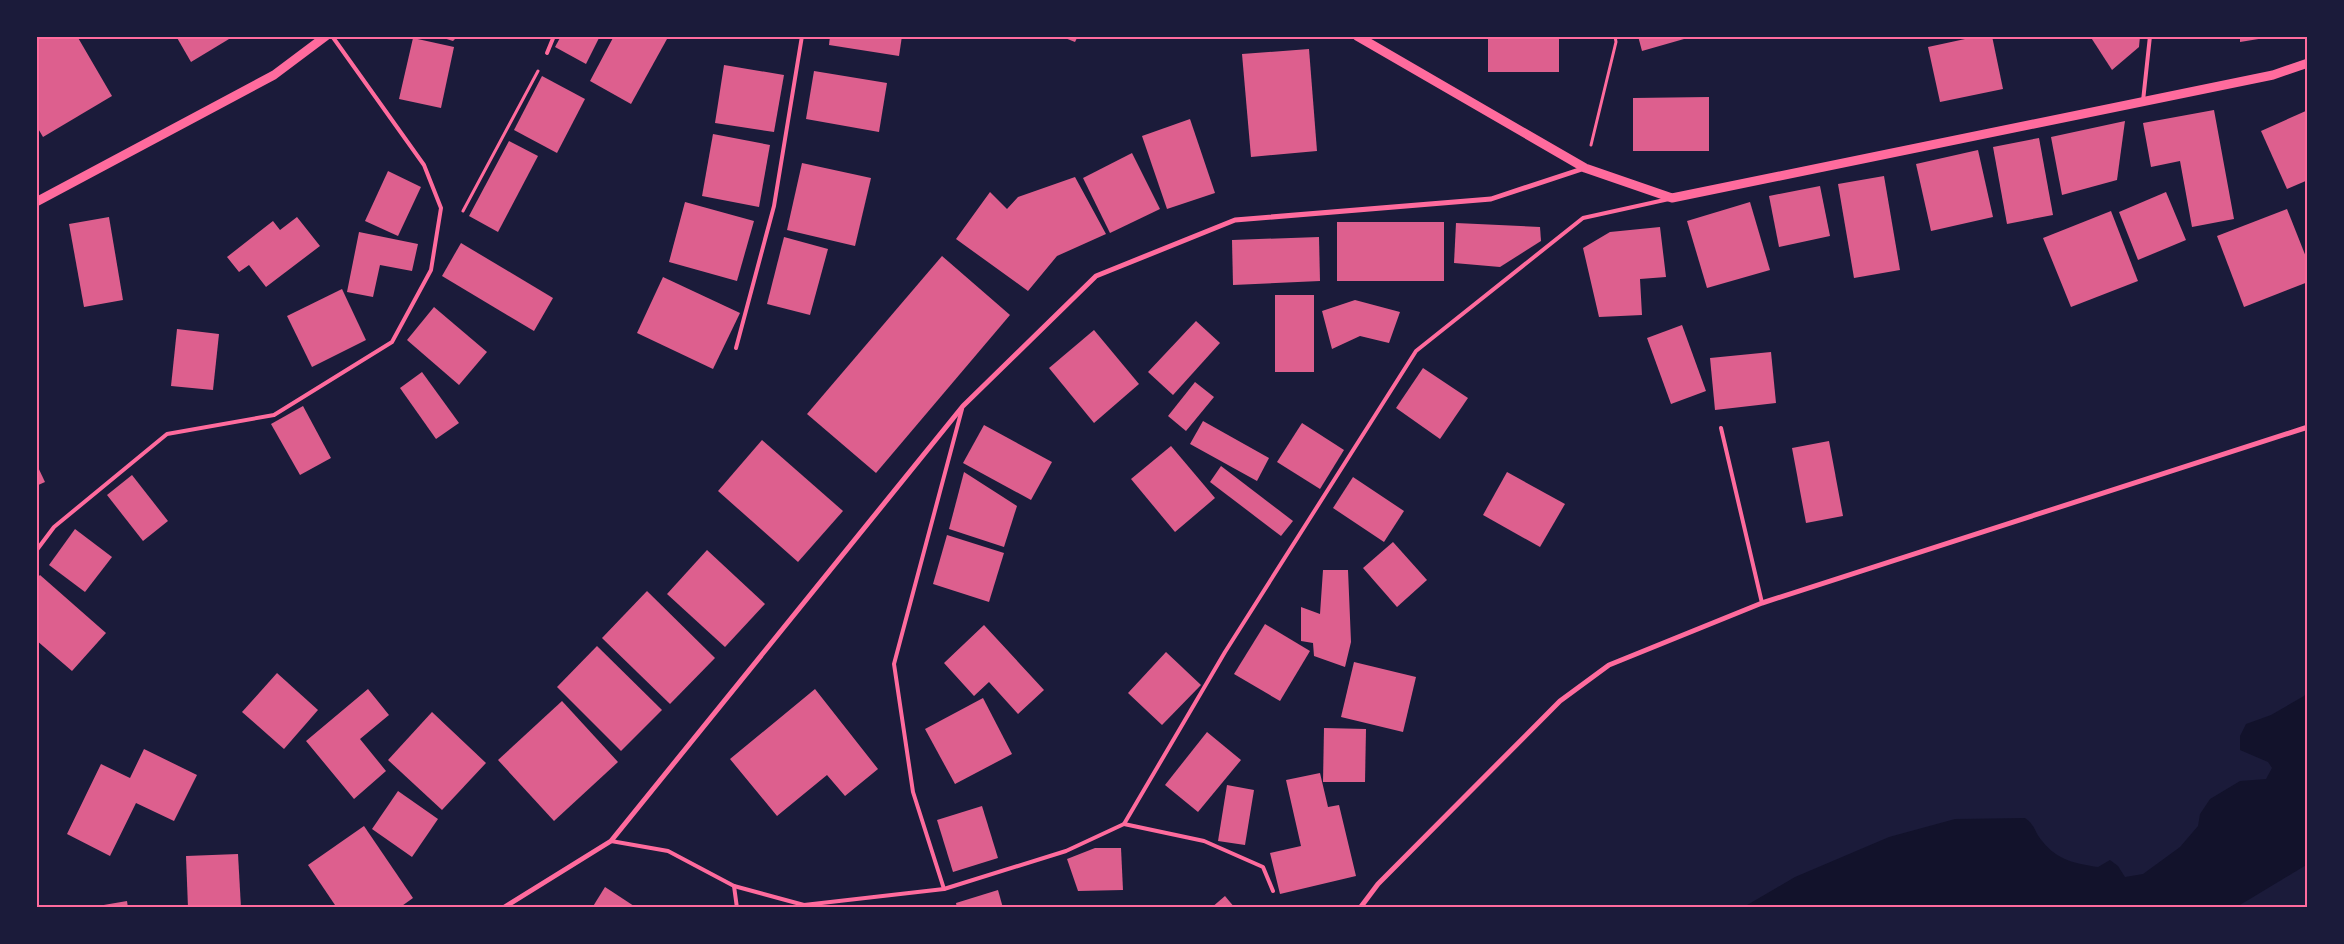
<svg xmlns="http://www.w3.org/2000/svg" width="2344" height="944" viewBox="0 0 2344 944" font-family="'Roboto Condensed',sans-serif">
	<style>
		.water { fill: #12122b }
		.building { fill: #dd5f8e }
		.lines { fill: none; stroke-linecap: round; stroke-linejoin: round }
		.path { stroke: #ff6b9d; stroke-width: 3 }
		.service { stroke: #ff6b9d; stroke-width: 4 }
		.minor { stroke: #ff6b9d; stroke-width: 5 }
		.tertiary { stroke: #ff6b9d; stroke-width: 9 }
		.neatline { fill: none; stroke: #ff6b9d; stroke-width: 2 }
	</style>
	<rect width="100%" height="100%" fill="#1b1b3a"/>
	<path class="water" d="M 2308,691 L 2308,864 L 2235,908 L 1742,908 L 1795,877 L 1889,837 L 1955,819 L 2025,818 C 2035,824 2035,834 2043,842 C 2057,860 2077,864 2098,867 L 2110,860 L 2118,866 L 2125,877 L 2143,874 L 2180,847 L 2198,826 L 2200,814 L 2210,799 L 2240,781 L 2266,779 L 2272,768 L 2268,762 L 2240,750 L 2240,736 L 2246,724 L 2271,715 L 2304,696 Z"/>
	<g class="building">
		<path d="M 36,36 L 77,36 L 112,96 L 43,137 L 36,125 Z"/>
		<path d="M 176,36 L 234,36 L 191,62 Z"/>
		<path d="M 437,36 L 458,36 L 453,41 Z"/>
		<path d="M 561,36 L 600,36 L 586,64 L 555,47 Z"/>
		<path d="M 614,36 L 661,36 L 667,39 L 631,104 L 590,81 Z"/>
		<path d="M 830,36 L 902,36 L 899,56 L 829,45 Z"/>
		<path d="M 1060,36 L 1078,36 L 1075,42 Z"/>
		<rect x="1488" y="36" width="71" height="36"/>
		<path d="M 1638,36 L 1691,36 L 1691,37 L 1642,51 Z"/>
		<path d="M 1979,36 L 1992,36 L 2003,89 L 1940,102 L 1928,47 Z"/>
		<path d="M 2090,36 L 2140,36 L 2139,47 L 2112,70 Z"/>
		<path d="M 2240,36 L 2271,36 L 2271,37 L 2240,42 Z"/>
		<path d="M 413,38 L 454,47 L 441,108 L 399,99 Z"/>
		<path d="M 1309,49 L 1317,151 L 1251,157 L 1242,54 Z"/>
		<path d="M 724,65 L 784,75 L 774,132 L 715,123 Z"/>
		<path d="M 814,71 L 887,83 L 879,132 L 806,119 Z"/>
		<path d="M 542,76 L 585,99 L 557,153 L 514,130 Z"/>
		<path d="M 1709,97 L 1709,151 L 1633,151 L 1633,98 Z"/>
		<path d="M 2214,110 L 2234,219 L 2192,227 L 2180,161 L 2151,167 L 2143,123 Z"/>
		<path d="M 2308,110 L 2308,180 L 2287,189 L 2261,131 Z"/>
		<path d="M 1190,119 L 1215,193 L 1167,209 L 1142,136 Z"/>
		<path d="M 2125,121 L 2117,180 L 2062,195 L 2051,137 Z"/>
		<path d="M 713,134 L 770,145 L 759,207 L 702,196 Z"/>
		<path d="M 2039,138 L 2053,215 L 2007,224 L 1993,147 Z"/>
		<path d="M 509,141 L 538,156 L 498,232 L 469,216 Z"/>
		<path d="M 1978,150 L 1993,217 L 1931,231 L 1916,164 Z"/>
		<path d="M 1132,153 L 1160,209 L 1110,233 L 1083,178 Z"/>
		<path d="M 802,163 L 871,178 L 855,246 L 787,230 Z"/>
		<path d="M 388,171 L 421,187 L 398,236 L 365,221 Z"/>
		<path d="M 1884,176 L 1900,270 L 1854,278 L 1838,184 Z"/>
		<path d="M 1075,177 L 1106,234 L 1057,256 L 1028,291 L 956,239 L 990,192 L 1007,209 L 1018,197 Z"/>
		<path d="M 1820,186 L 1830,236 L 1779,247 L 1769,196 Z"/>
		<path d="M 2166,192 L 2186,240 L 2138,260 L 2119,212 Z"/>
		<path d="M 685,202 L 754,221 L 737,281 L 669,262 Z"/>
		<path d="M 1750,202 L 1770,270 L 1707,288 L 1687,221 Z"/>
		<path d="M 2287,209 L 2308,262 L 2308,282 L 2244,307 L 2217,236 Z"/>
		<path d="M 2111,211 L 2138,281 L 2071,307 L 2043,238 Z"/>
		<path d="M 109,217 L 123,300 L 84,307 L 69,224 Z"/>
		<path d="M 297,217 L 320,246 L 266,287 L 249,265 L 239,272 L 227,257 L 273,221 L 280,230 Z"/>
		<rect x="1337" y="222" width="107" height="59"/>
		<path d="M 1456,223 L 1540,227 L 1541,241 L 1500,267 L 1454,263 Z"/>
		<path d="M 1660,227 L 1666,277 L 1640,279 L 1642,315 L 1599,317 L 1583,248 L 1610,232 Z"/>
		<path d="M 359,232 L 418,244 L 412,271 L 380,265 L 373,297 L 347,292 Z"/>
		<path d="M 784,237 L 828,249 L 810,315 L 767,304 Z"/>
		<path d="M 1319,237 L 1320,281 L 1233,285 L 1232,240 Z"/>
		<path d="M 461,243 L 553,298 L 534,331 L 442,276 Z"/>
		<path d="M 942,256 L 1010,315 L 876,473 L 807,414 Z"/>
		<path d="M 663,277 L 740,313 L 713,369 L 637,333 Z"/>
		<path d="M 342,289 L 366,340 L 312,367 L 287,316 Z"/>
		<rect x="1275" y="295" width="39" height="77"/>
		<path d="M 1355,300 L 1400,312 L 1389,343 L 1360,336 L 1332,349 L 1322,311 Z"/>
		<path d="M 434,307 L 487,352 L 459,385 L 407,340 Z"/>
		<path d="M 1196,321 L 1220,343 L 1173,395 L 1148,372 Z"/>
		<path d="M 1682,325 L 1706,391 L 1671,404 L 1647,338 Z"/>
		<path d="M 177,329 L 219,334 L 213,390 L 171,386 Z"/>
		<path d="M 1094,330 L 1139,384 L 1094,423 L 1049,368 Z"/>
		<path d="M 1771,352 L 1776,403 L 1715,410 L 1710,358 Z"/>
		<path d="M 1423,368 L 1468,398 L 1440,439 L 1396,408 Z"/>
		<path d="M 422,372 L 459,423 L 436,439 L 400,388 Z"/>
		<path d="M 1195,382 L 1214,397 L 1186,431 L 1168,416 Z"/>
		<path d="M 303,406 L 331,458 L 300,475 L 271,424 Z"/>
		<path d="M 1203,421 L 1269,458 L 1257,481 L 1190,444 Z"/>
		<path d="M 1302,423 L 1344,450 L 1320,489 L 1277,462 Z"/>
		<path d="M 984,425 L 1052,462 L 1031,500 L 963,463 Z"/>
		<path d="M 762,440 L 843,511 L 798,562 L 718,491 Z"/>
		<path d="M 1829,441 L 1843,516 L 1806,523 L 1792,448 Z"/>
		<path d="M 1171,446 L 1215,498 L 1175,532 L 1131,479 Z"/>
		<path d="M 36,463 L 45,482 L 36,486 Z"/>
		<path d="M 1221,466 L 1293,521 L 1281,536 L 1210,482 Z"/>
		<path d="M 964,472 L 1017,506 L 1004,547 L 949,529 Z"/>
		<path d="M 1507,472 L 1565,504 L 1540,547 L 1483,515 Z"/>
		<path d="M 132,475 L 168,521 L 143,541 L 107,495 Z"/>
		<path d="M 1353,477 L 1404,511 L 1384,542 L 1333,508 Z"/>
		<path d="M 75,529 L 112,557 L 85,592 L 49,565 Z"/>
		<path d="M 947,535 L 1004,553 L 989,602 L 933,584 Z"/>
		<path d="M 1393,542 L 1427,580 L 1397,607 L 1363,568 Z"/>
		<path d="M 707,550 L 765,604 L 725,647 L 667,594 Z"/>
		<path d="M 1323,570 L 1348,570 L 1351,642 L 1345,667 L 1314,656 L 1313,643 L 1301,641 L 1301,607 L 1320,614 Z"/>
		<path d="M 40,575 L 106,633 L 72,671 L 36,640 L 36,579 Z"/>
		<path d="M 647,591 L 715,658 L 670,704 L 602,638 Z"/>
		<path d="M 1265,624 L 1310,651 L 1280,701 L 1234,674 Z"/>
		<path d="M 984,625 L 1044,690 L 1018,714 L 989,682 L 974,696 L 944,663 Z"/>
		<path d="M 597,646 L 662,710 L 621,751 L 557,687 Z"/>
		<path d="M 1166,652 L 1201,685 L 1162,725 L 1128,693 Z"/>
		<path d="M 1354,662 L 1416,677 L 1403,732 L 1341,717 Z"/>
		<path d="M 277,673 L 318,710 L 284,749 L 242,712 Z"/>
		<path d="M 368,689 L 389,715 L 360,739 L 386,771 L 354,799 L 306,741 Z"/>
		<path d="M 815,689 L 878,769 L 845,796 L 827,775 L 777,816 L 730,759 Z"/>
		<path d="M 983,698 L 1012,754 L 955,784 L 925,729 Z"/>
		<path d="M 562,701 L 618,762 L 554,821 L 498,760 Z"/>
		<path d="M 432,712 L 486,763 L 442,810 L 388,760 Z"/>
		<path d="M 1324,728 L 1366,729 L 1365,782 L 1323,782 Z"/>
		<path d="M 1207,732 L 1241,760 L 1198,812 L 1165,785 Z"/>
		<path d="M 144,749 L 197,775 L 174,821 L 136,803 L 110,856 L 67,834 L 101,764 L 130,778 Z"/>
		<path d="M 1320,773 L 1328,807 L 1339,805 L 1356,876 L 1280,894 L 1270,853 L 1301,846 L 1286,780 Z"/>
		<path d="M 1227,785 L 1254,790 L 1245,845 L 1218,841 Z"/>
		<path d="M 398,791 L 438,819 L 412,857 L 372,829 Z"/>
		<path d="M 982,806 L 998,858 L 953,872 L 937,820 Z"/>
		<path d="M 364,826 L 413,898 L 399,908 L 337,908 L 308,865 Z"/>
		<path d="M 1095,848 L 1121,848 L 1123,890 L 1078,891 L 1067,859 Z"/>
		<path d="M 238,854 L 241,908 L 188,908 L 186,856 Z"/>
		<path d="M 605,887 L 637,908 L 592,908 Z"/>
		<path d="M 998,890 L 1003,908 L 957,908 L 956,903 Z"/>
		<path d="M 1225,896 L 1235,908 L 1211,908 Z"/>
		<path d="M 127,901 L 128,908 L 92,908 L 92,907 Z"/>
	</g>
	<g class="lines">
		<g class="path">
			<path d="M 1591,145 L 1616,42 L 1615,36"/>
			<path d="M 463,211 L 538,71"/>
		</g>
		<g class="service">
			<path d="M 547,53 L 554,36"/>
			<path d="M 2143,101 L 2150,36"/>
			<path d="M 736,348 L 774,206 L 802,36"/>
			<path d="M 1721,428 L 1762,603"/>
			<path d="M 36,551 L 54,527 L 167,434 L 274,415 L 392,342 L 431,270 L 441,208 L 424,165 L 332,36"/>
			<path d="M 1124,824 L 1204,841 L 1263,867 L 1273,891"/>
			<path d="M 611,841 L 668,851 L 734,886 L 804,905 L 944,889 L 1066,851 L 1124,824 L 1225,652 L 1416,351 L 1583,218 L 1669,199"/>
			<path d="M 734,886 L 737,908"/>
			<path d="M 944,889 L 913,792 L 894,664 L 962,409"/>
		</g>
		<g class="minor">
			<path d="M 503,908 L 611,841 L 963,406 L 1096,276 L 1235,220 L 1491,199 L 1585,168"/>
			<path d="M 1360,908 L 1378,884 L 1560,701 L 1609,665 L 1762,603 L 2308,427"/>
		</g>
		<g class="tertiary">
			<path d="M 1357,36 L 1585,168 L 1672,198 L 2273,75 L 2308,63"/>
			<path d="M 36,202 L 274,75 L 326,36"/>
		</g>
	</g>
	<rect width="2344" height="944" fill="none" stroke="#1b1b3a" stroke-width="75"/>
	<rect x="38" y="38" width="2268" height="868" class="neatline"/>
</svg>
